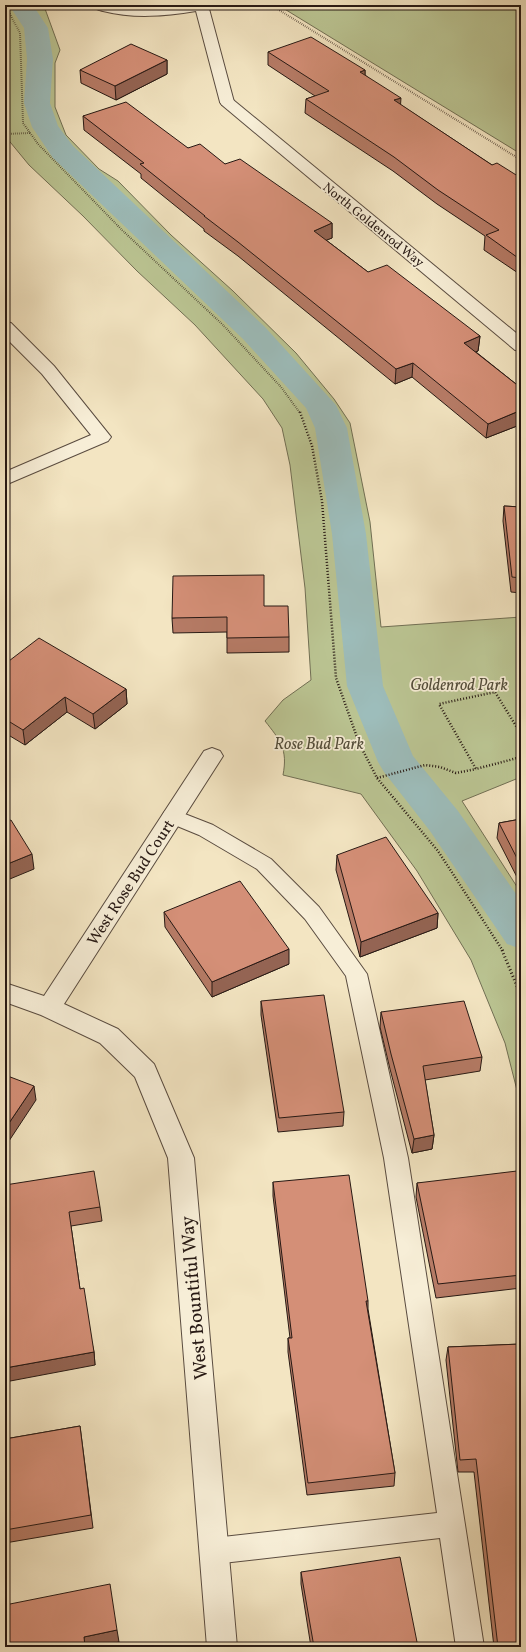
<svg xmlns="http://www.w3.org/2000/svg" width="526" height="1652" viewBox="0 0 526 1652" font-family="Vollkorn,serif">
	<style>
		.green { fill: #bbc593; stroke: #716f54 }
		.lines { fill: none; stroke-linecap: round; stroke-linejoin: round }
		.canal { fill: #9dbdbb; fill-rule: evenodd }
		.lane-casing { stroke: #5a4c40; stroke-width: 2 }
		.street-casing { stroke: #5a4c40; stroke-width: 2 }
		.path-far2 { stroke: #271914; stroke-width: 2; stroke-dasharray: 0.5 1.5; stroke-linecap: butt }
		.path-far1 { stroke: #271914; stroke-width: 2.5; stroke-dasharray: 1 2; stroke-linecap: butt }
		.path { stroke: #271914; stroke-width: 3; stroke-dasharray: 1 2.5; stroke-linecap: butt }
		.lane { fill: #f7eed7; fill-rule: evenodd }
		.street { fill: #f7eed7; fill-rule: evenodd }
		.wall { fill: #b67b66; stroke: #271914 }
		.shaded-wall { fill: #946453; stroke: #271914 }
		.building { fill: #d48f77; stroke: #271914 }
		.labels { text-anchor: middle; stroke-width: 3.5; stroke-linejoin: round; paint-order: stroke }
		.far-street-label { font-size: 13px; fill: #271914; stroke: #f7eed7 }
		.park-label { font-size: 16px; font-style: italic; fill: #534d3a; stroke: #f7eed7 }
		.street-label { font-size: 16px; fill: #271914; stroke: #f7eed7 }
		.near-street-label { font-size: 19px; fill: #271914; stroke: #f7eed7 }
	</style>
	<rect width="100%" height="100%" fill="#f3e5c2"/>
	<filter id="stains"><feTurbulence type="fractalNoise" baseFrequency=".005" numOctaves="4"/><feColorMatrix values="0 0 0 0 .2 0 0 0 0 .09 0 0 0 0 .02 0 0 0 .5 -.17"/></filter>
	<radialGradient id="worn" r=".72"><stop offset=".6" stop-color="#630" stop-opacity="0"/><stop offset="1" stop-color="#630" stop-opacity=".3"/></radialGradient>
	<g class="green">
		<path d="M 5,5 L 43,5 L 44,6 L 60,50 L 55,63 L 55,107 L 66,135 L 99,169 L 118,181 L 171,235 L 233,291 L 296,353 L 334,399 L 350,423 L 370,522 L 381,627 L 521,617 L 521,777 L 462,801 L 521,893 L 521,1106 L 505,1043 L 471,960 L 417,871 L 361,794 L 283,775 C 288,749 280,740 265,721 L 283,700 L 311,680 L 305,588 L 290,465 L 282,428 L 263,399 L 195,325 L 137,271 L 83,216 L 29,165 L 6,137 Z"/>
		<path d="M 278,5 L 521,5 L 521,154 Z"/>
	</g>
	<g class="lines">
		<path class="canal" d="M 9,5 L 33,5 L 48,28 L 53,59 L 50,103 L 58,126 L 73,146 L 265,327 L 336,405 L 347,428 L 366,534 L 383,686 L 413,756 L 458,811 L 521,901 L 521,949 L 507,944 L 430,831 L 384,772 L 378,762 L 347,686 L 332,534 L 315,428 L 306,408 L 243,339 L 53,158 L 32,127 L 24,103 L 27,59 L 24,28 Z"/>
		<defs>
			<g id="lane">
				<path d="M 90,5 L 149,8 L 185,5 L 208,5 L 234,102 L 232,105 L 222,105 L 220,102 L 196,11 C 166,16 134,19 103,11 C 99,10 93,9 90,5 Z"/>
				<path d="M 172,809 L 213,825 L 271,859 L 319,907 L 367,974 L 408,1158 L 484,1647 L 456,1647 L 440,1538 L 214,1564 L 205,1560 L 201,1551 L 205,1542 L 214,1538 L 437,1513 L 384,1158 L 346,976 L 305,919 L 257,869 L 199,835 L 165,821 L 162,816 L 165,811 Z"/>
			</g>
			<g id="street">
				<path d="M 227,98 L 232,99 L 521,337 L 521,351 L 515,350 L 222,105 L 220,102 L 222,99 Z"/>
				<path d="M 5,322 L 11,323 L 54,366 L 111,437 L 108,441 L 5,485 L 5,472 L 91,435 L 42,374 L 5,337 Z"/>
				<path d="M 212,748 L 220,751 L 223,756 L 64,1004 L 118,1029 L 154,1064 L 194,1158 L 237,1647 L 207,1647 L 168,1158 L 135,1077 L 100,1043 L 41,1015 L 5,1002 L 5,983 L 44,996 L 204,751 Z"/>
			</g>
		</defs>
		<use href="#lane" class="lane-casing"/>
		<use href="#street" class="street-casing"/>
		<g class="path-far2">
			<path d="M 5,5 L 20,33 L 23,123 L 38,144 L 122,230 L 223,325 L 281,387 L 300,413"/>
			<path d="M 271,5 L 521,160"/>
			<path d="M 5,134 L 30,133"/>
		</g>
		<g class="path-far1">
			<path d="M 300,412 L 312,446 L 322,501 L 336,678 L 359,743 L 377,778 L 438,851 L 503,951"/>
			<path d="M 521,734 L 495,692 L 439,704 L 476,769 L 521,757"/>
			<path d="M 377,778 L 425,765 L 440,767 L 456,773 L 476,769"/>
		</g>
		<path class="path" d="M 502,950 L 521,996"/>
		<use href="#lane" class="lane"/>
		<use href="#street" class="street"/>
	</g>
	<g class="wall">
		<path d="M 268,52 L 365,70 L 365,75 L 401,105 L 492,165 L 521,178 L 521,275 L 484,250 L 485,236 L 437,204 L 393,171 L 305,113 L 306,99 L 315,96 L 268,65 Z"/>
		<path d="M 167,60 L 167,74 L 116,100 L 81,83 L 80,70 Z"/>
		<path d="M 83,116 L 188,148 L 225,164 L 332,223 L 332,238 L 326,240 L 368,272 L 480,336 L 478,351 L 476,352 L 521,388 L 521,429 L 517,426 L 486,438 L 412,377 L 395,384 L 238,256 L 204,231 L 204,229 L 141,178 L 141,174 L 84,130 Z"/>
		<path d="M 504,506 L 521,507 L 521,593 L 511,592 L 503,521 Z"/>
		<path d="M 264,606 L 289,637 L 289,652 L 227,653 L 227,632 L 173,633 L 172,618 Z"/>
		<path d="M 5,664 L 126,689 L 127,704 L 95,729 L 67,712 L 25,745 L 5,733 Z"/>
		<path d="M 521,819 L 521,885 L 497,838 L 499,823 Z"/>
		<path d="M 337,855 L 438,913 L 437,928 L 360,957 L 336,870 Z"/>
		<path d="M 164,912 L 289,964 L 212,997 L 165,927 Z"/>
		<path d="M 261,1001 L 344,1112 L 343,1126 L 278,1132 L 261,1015 Z"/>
		<path d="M 381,1012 L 482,1057 L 480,1071 L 425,1080 L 434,1135 L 432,1149 L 412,1153 L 390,1069 L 380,1027 Z"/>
		<path d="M 273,1182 L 368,1301 L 368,1309 L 395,1473 L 394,1486 L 307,1495 L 288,1352 L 288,1338 L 290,1338 L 273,1196 Z"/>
		<path d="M 417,1183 L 521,1186 L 521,1288 L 436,1298 L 416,1197 Z"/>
		<path d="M 5,1185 L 100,1207 L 102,1221 L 71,1226 L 80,1289 L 94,1352 L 95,1365 Z"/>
		<path d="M 521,1344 L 521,1647 L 494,1647 L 474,1472 L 458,1472 L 446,1360 L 448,1347 Z"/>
		<path d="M 80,1426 L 93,1528 L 5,1543 L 5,1439 Z"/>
		<path d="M 301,1572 L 418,1647 L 311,1647 L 301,1584 Z"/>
	</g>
	<g class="shaded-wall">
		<path d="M 167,60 L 167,74 L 116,100 L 115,86 Z"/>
		<path d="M 365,70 L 365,84 L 360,72 Z"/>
		<path d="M 401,98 L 400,112 L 394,100 Z"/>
		<path d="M 332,223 L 332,238 L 314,245 L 314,231 Z"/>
		<path d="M 480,336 L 478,351 L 463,357 L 464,343 Z"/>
		<path d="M 413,363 L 412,377 L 395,384 L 396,369 Z"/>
		<path d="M 519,411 L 517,426 L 486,438 L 488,424 Z"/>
		<path d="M 126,689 L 127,704 L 95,729 L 93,714 Z"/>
		<path d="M 65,697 L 67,712 L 25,745 L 23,730 Z"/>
		<path d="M 32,854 L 34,869 L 5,881 L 5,865 Z"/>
		<path d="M 438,913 L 437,928 L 360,957 L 361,942 Z"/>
		<path d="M 289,949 L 289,964 L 212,997 L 212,982 Z"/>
		<path d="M 34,1086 L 36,1100 L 5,1147 L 5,1129 Z"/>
		<path d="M 434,1135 L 432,1149 L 412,1153 L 414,1139 Z"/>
		<path d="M 94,1352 L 95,1365 L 5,1382 L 5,1368 Z"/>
		<path d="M 117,1630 L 119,1642 L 94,1647 L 85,1647 L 84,1637 Z"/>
	</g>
	<g class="building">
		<path d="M 311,37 L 365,70 L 360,72 L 401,98 L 394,100 L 492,165 L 497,163 L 521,178 L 521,260 L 486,235 L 499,230 L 438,190 L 394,157 L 306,99 L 329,91 L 268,52 Z"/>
		<path d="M 131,44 L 167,60 L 115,86 L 80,70 Z"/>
		<path d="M 126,102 L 188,148 L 200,144 L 225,164 L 240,159 L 332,223 L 314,231 L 368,272 L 387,265 L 480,336 L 464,343 L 521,388 L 521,413 L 519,411 L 488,424 L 413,363 L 396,369 L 238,242 L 204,216 L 205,216 L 140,164 L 144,163 L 83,116 Z"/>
		<path d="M 504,506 L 521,507 L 521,578 L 512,577 Z"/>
		<path d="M 264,575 L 264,606 L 288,606 L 289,637 L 227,638 L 227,617 L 172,618 L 173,576 Z"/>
		<path d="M 39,638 L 126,689 L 93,714 L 65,697 L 23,730 L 5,719 L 5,664 Z"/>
		<path d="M 521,819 L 521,866 L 499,823 Z"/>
		<path d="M 11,820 L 32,854 L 5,865 L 5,822 Z"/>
		<path d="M 386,837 L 438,913 L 361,942 L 337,855 Z"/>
		<path d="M 240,881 L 289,949 L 212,982 L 164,912 Z"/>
		<path d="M 324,995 L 344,1112 L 279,1118 L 261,1001 Z"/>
		<path d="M 464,1001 L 482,1057 L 423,1066 L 434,1135 L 414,1139 L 391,1054 L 381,1012 Z"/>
		<path d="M 5,1075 L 34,1086 L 5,1129 Z"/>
		<path d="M 94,1171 L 100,1207 L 69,1212 L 80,1289 L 84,1288 L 94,1352 L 5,1368 L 5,1185 Z"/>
		<path d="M 517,1171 L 521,1186 L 521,1275 L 438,1284 L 417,1183 Z"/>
		<path d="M 349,1175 L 368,1301 L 366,1301 L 395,1473 L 308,1483 L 288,1338 L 292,1338 L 273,1182 Z"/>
		<path d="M 521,1344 L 521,1647 L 498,1647 L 476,1459 L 460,1460 L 448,1347 Z"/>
		<path d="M 80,1426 L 91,1515 L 5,1530 L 5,1439 Z"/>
		<path d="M 400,1557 L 418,1647 L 314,1647 L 301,1572 Z"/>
		<path d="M 110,1584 L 117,1630 L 84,1637 L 85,1647 L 5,1647 L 5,1605 Z"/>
	</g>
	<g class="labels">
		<g class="far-street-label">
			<text transform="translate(374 224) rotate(39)" y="5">North Goldenrod Way</text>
		</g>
		<g class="park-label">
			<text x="459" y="690">Goldenrod Park</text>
			<text x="319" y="749">Rose Bud Park</text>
		</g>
		<g class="street-label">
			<text transform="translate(130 882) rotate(-57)" y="6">West Rose Bud Court</text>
		</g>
		<g class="near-street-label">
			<text transform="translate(193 1298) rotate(-95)" y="7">West Bountiful Way</text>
		</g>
	</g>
	<rect width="526" height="1652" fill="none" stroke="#f3e5c2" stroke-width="20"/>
	<rect x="6" y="6" width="514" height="1640" fill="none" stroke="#271914" stroke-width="2"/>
	<rect x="10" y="10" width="506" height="1632" fill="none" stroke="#271914"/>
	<rect width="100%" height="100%" filter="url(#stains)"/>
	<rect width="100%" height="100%" fill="url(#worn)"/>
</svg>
